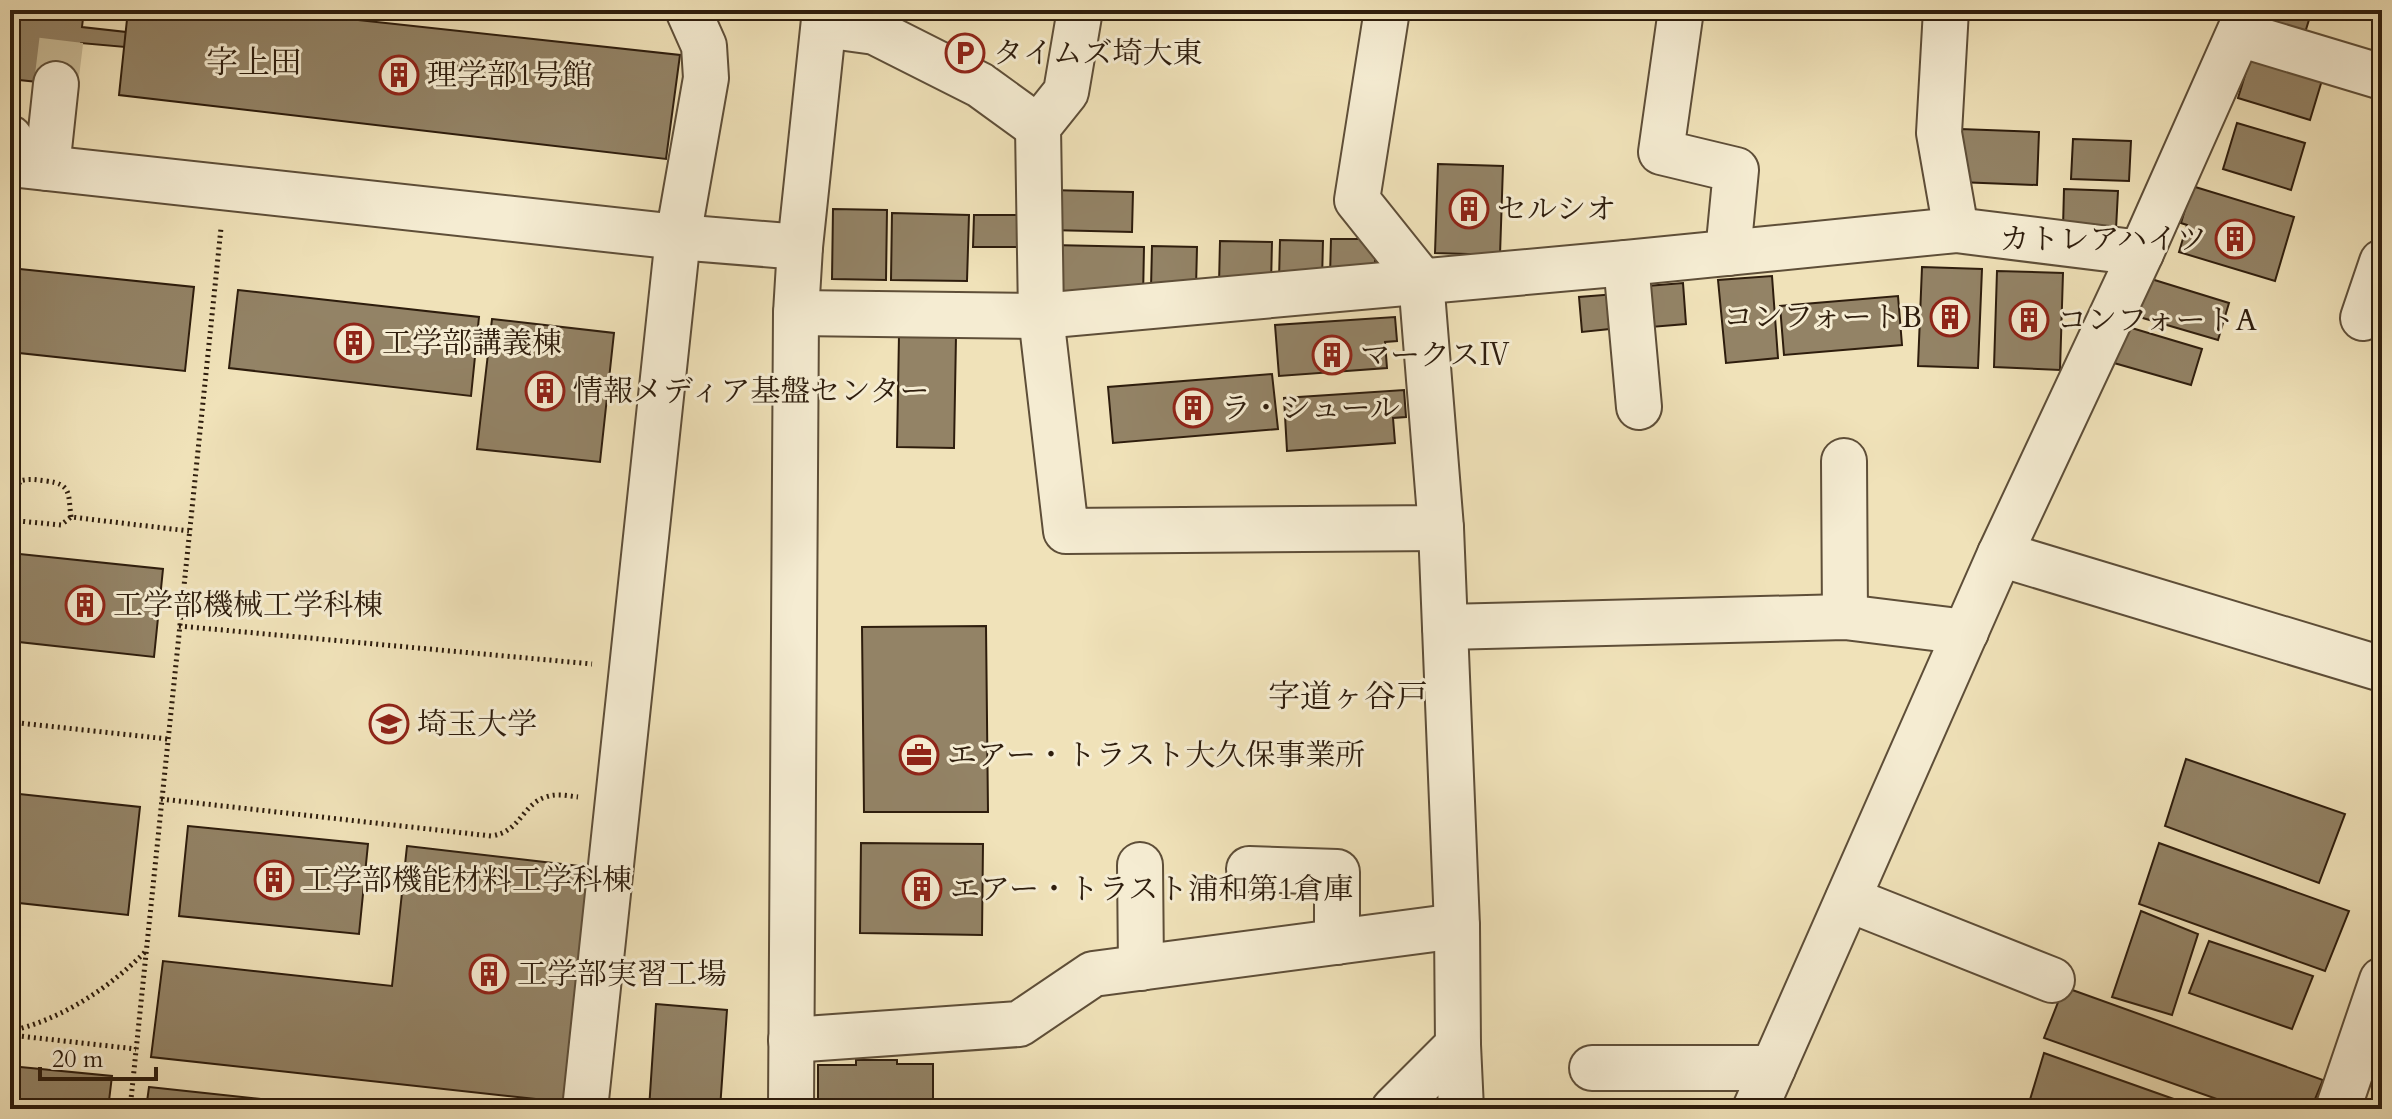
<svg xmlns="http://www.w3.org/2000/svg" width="2392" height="1119" viewBox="0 0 2392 1119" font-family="Cardo,'Noto Serif JP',serif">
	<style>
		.building { fill: #938366; stroke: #2e1d0d; stroke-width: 2 }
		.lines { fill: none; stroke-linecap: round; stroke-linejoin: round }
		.minor-tunnel { stroke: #c9bb97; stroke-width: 44; stroke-dasharray: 44 22; stroke-linecap: butt }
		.minor-casing { stroke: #5e4e38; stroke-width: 48 }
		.path { stroke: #2e1d0d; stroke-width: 5; stroke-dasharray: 2 4; stroke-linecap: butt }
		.minor { stroke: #f5ecd2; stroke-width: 44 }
		.labels { text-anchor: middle; stroke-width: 6; stroke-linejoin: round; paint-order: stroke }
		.poi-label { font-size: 30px; fill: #2e1d0d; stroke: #f5ecd2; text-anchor: start }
		.neighbourhood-label { font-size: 32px; fill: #2e1d0d; stroke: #f5ecd2 }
	</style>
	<rect width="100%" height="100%" fill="#f0e2b9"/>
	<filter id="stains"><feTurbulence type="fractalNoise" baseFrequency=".0025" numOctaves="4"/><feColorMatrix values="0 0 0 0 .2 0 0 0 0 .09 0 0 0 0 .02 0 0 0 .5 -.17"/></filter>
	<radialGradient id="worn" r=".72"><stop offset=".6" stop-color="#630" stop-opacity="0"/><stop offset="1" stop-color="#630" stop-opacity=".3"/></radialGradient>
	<g class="building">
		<path d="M 10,10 L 84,10 L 82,27 L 126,32 L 125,47 L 81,43 L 75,86 L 10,79 Z"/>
		<path d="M 128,10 L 266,10 L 680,55 L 666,159 L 119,95 Z"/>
		<path d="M 2276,10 L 2312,10 L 2304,36 L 2272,27 Z"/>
		<path d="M 2254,46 L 2326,67 L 2310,120 L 2238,98 Z"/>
		<path d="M 2237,123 L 2305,143 L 2291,190 L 2223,169 Z"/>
		<path d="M 1960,129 L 2039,132 L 2037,185 L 1958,182 Z"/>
		<path d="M 2073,139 L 2131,141 L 2129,181 L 2071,179 Z"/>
		<path d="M 1438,164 L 1503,166 L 1500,255 L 1435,253 Z"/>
		<path d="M 2192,186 L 2294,217 L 2275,281 L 2179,252 L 2187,225 L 2181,223 Z"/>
		<path d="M 2064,189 L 2118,191 L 2116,229 L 2063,228 Z"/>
		<path d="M 1049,190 L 1133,192 L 1132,232 L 1049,230 Z"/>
		<path d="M 833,209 L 887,210 L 886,280 L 832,279 Z"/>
		<path d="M 892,213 L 969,215 L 967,281 L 891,280 Z"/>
		<path d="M 974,215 L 1017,215 L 1017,247 L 973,247 Z"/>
		<path d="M 1331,239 L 1375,239 L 1375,277 L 1330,276 Z"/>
		<path d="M 1280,240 L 1323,241 L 1322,281 L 1279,280 Z"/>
		<path d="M 1220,241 L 1272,242 L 1271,285 L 1219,284 Z"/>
		<path d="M 1052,245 L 1144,247 L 1143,299 L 1051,297 Z"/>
		<path d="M 1152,246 L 1197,247 L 1196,288 L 1151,288 Z"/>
		<path d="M 1922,267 L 1982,269 L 1978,368 L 1918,366 Z"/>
		<path d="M 10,268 L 194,287 L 185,371 L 10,352 Z"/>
		<path d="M 1997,271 L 2063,273 L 2060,370 L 1994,367 Z"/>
		<path d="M 1772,276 L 1778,358 L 1726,363 L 1718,280 Z"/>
		<path d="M 2148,278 L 2229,303 L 2218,340 L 2136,316 Z"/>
		<path d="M 1683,283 L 1686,324 L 1651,327 L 1647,286 Z"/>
		<path d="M 238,290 L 479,317 L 471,396 L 229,368 Z"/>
		<path d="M 1616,294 L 1619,328 L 1582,332 L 1579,297 Z"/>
		<path d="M 1898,296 L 1902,345 L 1784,355 L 1780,306 Z"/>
		<path d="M 1395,317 L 1397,341 L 1385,342 L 1387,368 L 1279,376 L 1275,325 Z"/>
		<path d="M 492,319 L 614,333 L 600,462 L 477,449 Z"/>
		<path d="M 2125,326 L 2202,349 L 2191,385 L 2114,363 Z"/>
		<path d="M 899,335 L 956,336 L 954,448 L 897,447 Z"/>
		<path d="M 1272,374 L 1278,429 L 1113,443 L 1108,387 Z"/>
		<path d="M 1404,390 L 1406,417 L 1393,418 L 1395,443 L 1287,451 L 1284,398 Z"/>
		<path d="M 10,553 L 163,569 L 154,657 L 10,641 Z"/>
		<path d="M 986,626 L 988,812 L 864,812 L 862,627 Z"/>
		<path d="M 2186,759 L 2345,814 L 2319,883 L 2165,826 Z"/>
		<path d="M 10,793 L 140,807 L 128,915 L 10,902 Z"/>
		<path d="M 188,826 L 368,844 L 359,934 L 179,916 Z"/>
		<path d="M 861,843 L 983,844 L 982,935 L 860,933 Z"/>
		<path d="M 2159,843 L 2349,911 L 2325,971 L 2139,904 Z"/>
		<path d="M 407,846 L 596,868 L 573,1103 L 151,1057 L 163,961 L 392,986 Z"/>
		<path d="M 2141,911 L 2198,934 L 2172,1015 L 2112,997 Z"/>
		<path d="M 2209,941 L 2313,976 L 2292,1029 L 2189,993 Z"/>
		<path d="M 2064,987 L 2323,1080 L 2311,1109 L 2245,1109 L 2044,1038 Z"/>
		<path d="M 656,1004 L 727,1010 L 720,1109 L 649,1109 Z"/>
		<path d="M 2044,1053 L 2202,1109 L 2045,1109 L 2029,1103 Z"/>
		<path d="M 856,1060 L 897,1060 L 897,1064 L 933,1064 L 933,1109 L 818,1109 L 818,1065 L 856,1065 Z"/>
		<path d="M 10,1066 L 112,1076 L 108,1109 L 10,1109 Z"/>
		<path d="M 149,1087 L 344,1108 L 344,1109 L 146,1109 Z"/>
	</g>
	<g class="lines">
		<path class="minor-tunnel" d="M 56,84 L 65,10"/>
		<defs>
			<g id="minor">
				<path d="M 1080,10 L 1066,92 L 1038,127 L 1041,316 L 1066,531 L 1441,528 L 1421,280 L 1357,200 L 1387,10"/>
				<path d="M 1681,10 L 1661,152 L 1736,170 L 1728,253"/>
				<path d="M 1946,10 L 1939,133 L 1956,230"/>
				<path d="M 824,25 L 875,32 L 980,85 L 1038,127"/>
				<path d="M 2239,34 L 2382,77"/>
				<path d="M 10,138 L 10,164 L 678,237 L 706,78 L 704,46 L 688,10"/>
				<path d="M 47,168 L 56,84"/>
				<path d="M 1626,263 L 1639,407"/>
				<path d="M 796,313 L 1041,316 L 1626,263 L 1956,230 L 2141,253"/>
				<path d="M 2363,318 L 2382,262"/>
				<path d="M 1844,461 L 1845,617"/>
				<path d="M 2000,554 L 2382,669"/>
				<path d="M 1445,627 L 1845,617 L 1966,632"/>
				<path d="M 1140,865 L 1141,968"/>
				<path d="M 1249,869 L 1337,872 L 1337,942"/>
				<path d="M 1848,899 L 2052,980"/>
				<path d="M 791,1040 L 1019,1024 L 1093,974 L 1457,926"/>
				<path d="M 1458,1045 L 1461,1109"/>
				<path d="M 1592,1068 L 1773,1068"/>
				<path d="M 585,1109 L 678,237 L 800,247"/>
				<path d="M 791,1109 L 796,313 L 800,247 L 825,10"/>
				<path d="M 1394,1109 L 1458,1045 L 1457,926 L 1441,528"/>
				<path d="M 1755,1109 L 2000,554 L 2141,253 L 2249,10"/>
				<path d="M 2338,1109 L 2382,980"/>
			</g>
		</defs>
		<use href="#minor" class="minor-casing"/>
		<g class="path">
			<path d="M 71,517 C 68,494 72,484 46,481 C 37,480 29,478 20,481 L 10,511 L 19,521 L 61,525 L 71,517 L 189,531"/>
			<path d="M 179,626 L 592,664"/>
			<path d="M 10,722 L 168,739"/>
			<path d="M 161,799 L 491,836 C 521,832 522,804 546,797 C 557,793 568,796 578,797"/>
			<path d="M 10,1031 C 61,1020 109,988 145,952"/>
			<path d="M 10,1035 L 136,1049"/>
			<path d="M 130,1109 L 221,228"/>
		</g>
		<use href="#minor" class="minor"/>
	</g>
	<defs>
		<symbol id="parking-ring" viewBox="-11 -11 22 22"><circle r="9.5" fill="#f5ecd2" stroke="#8f2418" stroke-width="1.5"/><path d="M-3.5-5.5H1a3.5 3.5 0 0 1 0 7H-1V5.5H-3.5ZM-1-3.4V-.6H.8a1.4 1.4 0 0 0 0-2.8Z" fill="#8f2418"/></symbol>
		<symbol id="building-ring" viewBox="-11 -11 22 22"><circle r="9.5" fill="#f5ecd2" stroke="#8f2418" stroke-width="1.5"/><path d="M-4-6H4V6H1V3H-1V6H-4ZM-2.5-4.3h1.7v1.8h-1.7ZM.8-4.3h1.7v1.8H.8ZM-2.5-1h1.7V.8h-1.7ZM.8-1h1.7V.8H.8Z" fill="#8f2418"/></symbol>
		<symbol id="university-ring" viewBox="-11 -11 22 22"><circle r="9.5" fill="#f5ecd2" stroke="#8f2418" stroke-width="1.5"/><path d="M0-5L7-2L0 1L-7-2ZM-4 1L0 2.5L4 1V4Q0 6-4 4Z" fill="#8f2418"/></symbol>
		<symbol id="office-ring" viewBox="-11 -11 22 22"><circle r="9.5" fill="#f5ecd2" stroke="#8f2418" stroke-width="1.5"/><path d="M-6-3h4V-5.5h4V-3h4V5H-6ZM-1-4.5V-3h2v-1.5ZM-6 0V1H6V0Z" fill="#8f2418"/></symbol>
	</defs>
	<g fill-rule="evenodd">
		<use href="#parking-ring" x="943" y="31" width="44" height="44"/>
		<use href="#building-ring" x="377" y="53" width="44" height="44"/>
		<use href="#building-ring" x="1447" y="187" width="44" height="44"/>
		<use href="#building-ring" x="2213" y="217" width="44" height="44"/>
		<use href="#building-ring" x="1928" y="295" width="44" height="44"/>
		<use href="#building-ring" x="2007" y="298" width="44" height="44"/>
		<use href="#building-ring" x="332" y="321" width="44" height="44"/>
		<use href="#building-ring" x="1310" y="333" width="44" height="44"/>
		<use href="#building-ring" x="523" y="369" width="44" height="44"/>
		<use href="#building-ring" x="1171" y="386" width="44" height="44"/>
		<use href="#building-ring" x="63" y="583" width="44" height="44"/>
		<use href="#university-ring" x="367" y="702" width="44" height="44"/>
		<use href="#office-ring" x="897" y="733" width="44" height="44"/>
		<use href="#building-ring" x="252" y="858" width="44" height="44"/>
		<use href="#building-ring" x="900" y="867" width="44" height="44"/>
		<use href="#building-ring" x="467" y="952" width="44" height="44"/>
	</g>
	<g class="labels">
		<g class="poi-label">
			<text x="993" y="63">タイムズ埼大東</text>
			<text x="427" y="85">理学部1号館</text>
			<text x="1497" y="219">セルシオ</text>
			<text x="2207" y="249" text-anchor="end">カトレアハイツ</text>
			<text x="1922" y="327" text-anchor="end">コンフォートB</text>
			<text x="2057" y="330">コンフォートA</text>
			<text x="382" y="353">工学部講義棟</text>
			<text x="1360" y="365">マークスⅣ</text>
			<text x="573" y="401">情報メディア基盤センター</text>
			<text x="1221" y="418">ラ・シュール</text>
			<text x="113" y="615">工学部機械工学科棟</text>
			<text x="417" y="734">埼玉大学</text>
			<text x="947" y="765">エアー・トラスト大久保事業所</text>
			<text x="302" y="890">工学部機能材料工学科棟</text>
			<text x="950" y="899">エアー・トラスト浦和第1倉庫</text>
			<text x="517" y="984">工学部実習工場</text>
		</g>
		<g class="neighbourhood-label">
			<text x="254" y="73">字上田</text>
			<text x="1348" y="707">字道ヶ谷戸</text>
		</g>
	</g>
	<rect width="2392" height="1119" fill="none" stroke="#f0e2b9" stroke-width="40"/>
	<rect x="12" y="12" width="2368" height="1095" fill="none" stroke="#2e1d0d" stroke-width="4"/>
	<rect x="20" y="20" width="2352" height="1079" fill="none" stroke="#2e1d0d" stroke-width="2"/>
	<path d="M40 1067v12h116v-12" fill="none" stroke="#2e1d0d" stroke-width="4"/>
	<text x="52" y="1067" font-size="24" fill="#2e1d0d" stroke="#f5ecd2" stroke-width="6" paint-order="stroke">20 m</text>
	<rect width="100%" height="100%" filter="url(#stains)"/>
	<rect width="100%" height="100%" fill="url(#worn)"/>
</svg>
